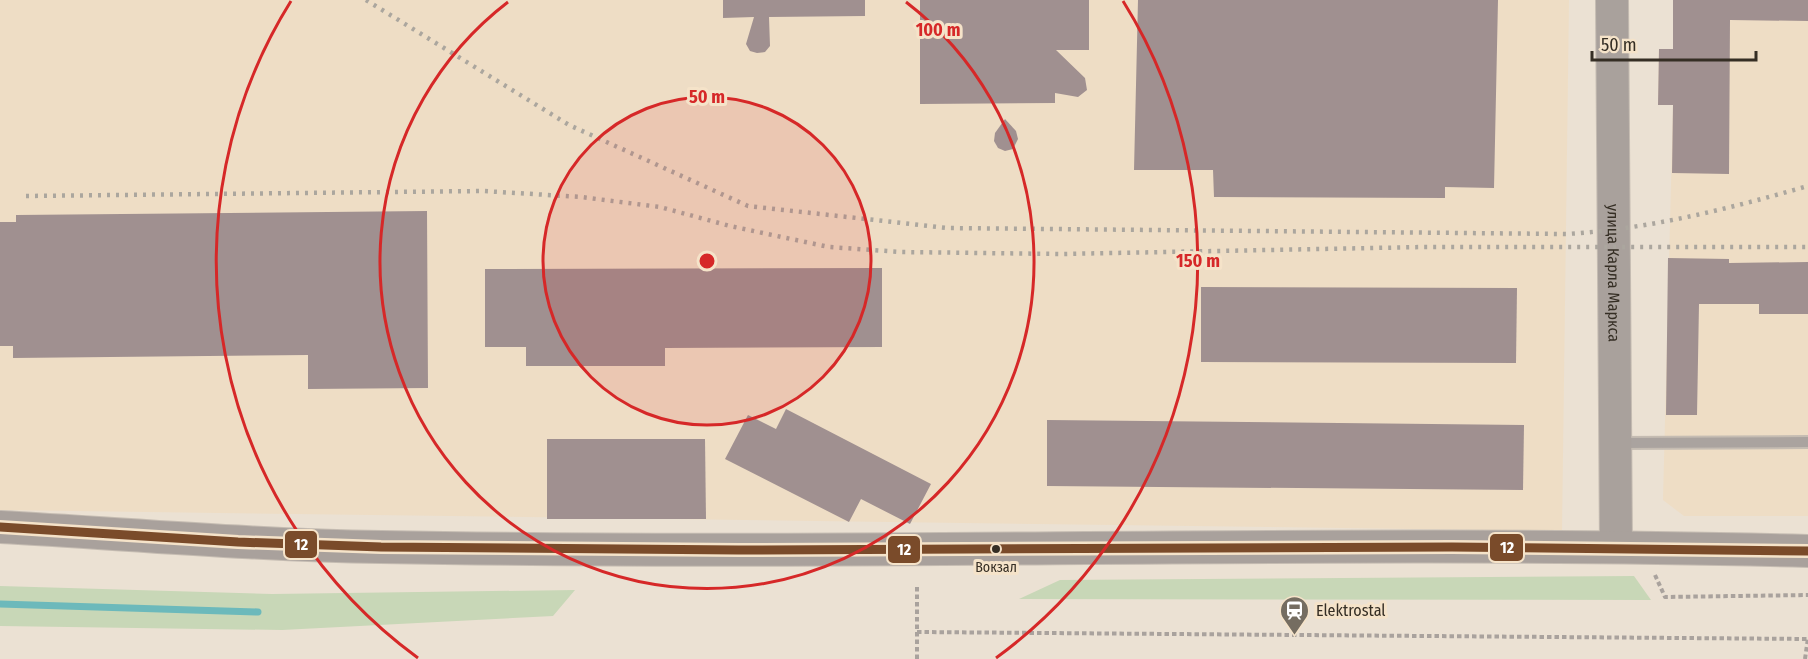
<svg xmlns="http://www.w3.org/2000/svg" width="1808" height="659" viewBox="0 0 1808 659" font-family="'Fira Sans Condensed',sans-serif">
	<style>
		.built { fill: #eeddc5 }
		.green { fill: #c8d7b7 }
		.lines { fill: none; stroke-linecap: round; stroke-linejoin: round }
		.stream { stroke: #6cb9bb; stroke-width: 7 }
		.building { fill: #a09090 }
		.lane-casing { stroke: #c5bcb2; stroke-width: 14 }
		.secondary-casing { stroke: #c5bcb2; stroke-width: 34 }
		.path { stroke: #a9a29d; stroke-width: 4; stroke-dasharray: 4.5 3; stroke-linecap: butt }
		.lane { stroke: #aaa39f; stroke-width: 10 }
		.secondary { stroke: #a9a19c; stroke-width: 32 }
		.rail { stroke: #aba69e; stroke-width: 4.5; stroke-dasharray: 3 6; stroke-linecap: butt }
		.bus-1-casing { stroke: #f5e3c9; stroke-width: 14 }
		.bus-1 { stroke: #7a4b2a; stroke-width: 9 }
		.ring { fill: none; stroke: #d62828; stroke-width: 3 }
		.bus-dot { fill: #352e24; stroke: #f5e3c9; stroke-width: 2 }
		.labels { text-anchor: middle; stroke-width: 6; stroke-linejoin: round; paint-order: stroke }
		.bus-label { font-size: 14px; fill: #352e24; stroke: #f5e3c9 }
		.street-label { font-size: 16px; fill: #352e24; stroke: #f5e3c9 }
		.poi-label { font-size: 16px; fill: #352e24; stroke: #f5e3c9; text-anchor: start }
		.centre { fill: #d62828; stroke: #f5e3c9; stroke-width: 3 }
		.ring-label { font-size: 18px; text-anchor: middle; font-weight: bold; fill: #d62828; stroke: #f5e3c9; stroke-width: 6; stroke-linejoin: round; paint-order: stroke }
		.line-badge { stroke: #f5e3c9; stroke-width: 2 }
		.badge-label { font-size: 16px; text-anchor: middle; font-weight: bold; fill: #fff }
	</style>
	<rect width="100%" height="100%" fill="#ebe1d3"/>
	<g class="built">
		<path d="M 0,0 L 1569,0 L 1562,531 L 0,510 Z"/>
		<path d="M 1673,0 L 1808,0 L 1808,516 L 1684,516 L 1663,500 L 1673,105 L 1658,105 L 1659,49 L 1673,49 Z"/>
	</g>
	<g class="green">
		<path d="M 1634,576 L 1651,600 L 1019,599 L 1060,580 Z"/>
		<path d="M 0,586 L 272,594 L 575,590 L 553,616 L 282,630 L 0,626 Z"/>
	</g>
	<g class="lines">
		<path class="stream" d="M 0,604 L 258,612"/>
	</g>
	<g class="building">
		<path d="M 723,0 L 865,0 L 865,16 L 769,17 L 770,46 L 765,52 L 757,53 L 750,51 L 746,44 L 754,17 L 723,18 Z"/>
		<path d="M 920,0 L 1089,0 L 1089,50 L 1056,50 L 1085,78 L 1087,90 L 1078,97 L 1055,93 L 1055,103 L 920,104 Z"/>
		<path d="M 1138,0 L 1498,0 L 1494,188 L 1445,187 L 1445,198 L 1214,197 L 1213,170 L 1134,170 Z"/>
		<path d="M 1673,0 L 1808,0 L 1808,21 L 1730,20 L 1729,174 L 1672,173 L 1673,105 L 1658,105 L 1659,49 L 1673,49 Z"/>
		<path d="M 1005,119 L 1016,131 L 1018,139 L 1013,149 L 1005,151 L 998,148 L 994,141 L 995,133 Z"/>
		<path d="M 427,211 L 428,388 L 308,389 L 308,355 L 13,358 L 13,346 L 0,346 L 0,222 L 16,222 L 16,215 Z"/>
		<path d="M 1668,258 L 1729,259 L 1729,263 L 1808,262 L 1808,314 L 1759,314 L 1759,304 L 1699,304 L 1697,415 L 1666,415 Z"/>
		<path d="M 882,268 L 882,347 L 665,348 L 665,366 L 526,366 L 526,347 L 485,347 L 485,269 Z"/>
		<path d="M 1201,287 L 1517,288 L 1516,363 L 1201,362 Z"/>
		<path d="M 786,409 L 931,484 L 910,524 L 861,499 L 849,522 L 725,459 L 748,415 L 776,429 Z"/>
		<path d="M 1047,420 L 1524,425 L 1523,490 L 1047,486 Z"/>
		<path d="M 547,439 L 705,439 L 706,519 L 547,519 Z"/>
	</g>
	<g class="lines">
		<defs>
			<path id="lane" d="M 1617,443 L 1808,442"/>
			<g id="secondary">
				<path id="s1" d="M 1612,0 L 1616,547"/>
				<path d="M 0,527 C 127,534 254,545 381,547 C 857,556 1333,539 1808,551"/>
			</g>
		</defs>
		<use href="#lane" class="lane-casing"/>
		<use href="#secondary" class="secondary-casing"/>
		<g class="path">
			<path d="M 1655,575 L 1665,597 L 1808,595"/>
			<path d="M 917,632 L 1808,639"/>
			<path d="M 917,659 L 917,585"/>
			<path d="M 1805,659 L 1808,638"/>
		</g>
		<use href="#lane" class="lane"/>
		<use href="#secondary" class="secondary"/>
		<g class="rail">
			<path d="M 366,0 L 569,125 L 748,206 L 947,228 L 1566,234 C 1649,229 1728,209 1808,186"/>
			<path d="M 26,196 L 483,191 L 581,197 L 660,207 L 730,226 L 829,247 L 901,252 L 1061,254 L 1424,247 L 1808,247"/>
		</g>
		<defs>
			<path id="bus-1" d="M 0,527 L 238,542 L 381,547 L 738,550 L 1452,547 L 1808,551"/>
		</defs>
		<use href="#bus-1" class="bus-1-casing"/>
		<use href="#bus-1" class="bus-1"/>
	</g>
	<circle cx="707" cy="261" r="164" fill="#d62828" fill-opacity=".12"/>
	<g class="ring">
		<circle cx="707" cy="261" r="164"/>
		<path d="M906 2A327 327 0 1 1 508 2"/>
		<path d="M418 658A491 491 0 0 1 291 1M1123 1A491 491 0 0 1 996 658"/>
	</g>
	<defs>
		<symbol id="station-pin" viewBox="-11 -11 22 30"><path d="M0 17L-7.5 6A9.5 9.5 0 1 1 7.5 6Z" fill="#756d61" stroke="#f5e3c9"/><path d="M-3-6H3Q5-6 5-4V2Q5 4 3 4L4.5 6H3L1.5 4h-3L-3 6H-4.5L-3 4Q-5 4-5 2V-4Q-5-6-3-6ZM-3.5-4v3h7v-3ZM-3.5 1v1.5H-2V1ZM2 1v1.5H3.5V1Z" fill="#fff"/></symbol>
	</defs>
	<g fill-rule="evenodd">
		<use href="#station-pin" x="1278" y="594" width="33" height="45"/>
	</g>
	<circle class="bus-dot" cx="996" cy="549" r="5"/>
	<g class="labels">
		<g class="bus-label">
			<text x="996" y="572">Вокзал</text>
		</g>
		<g class="street-label">
			<text dy="6" stroke="none"><textPath href="#s1" startOffset="273">улица Карла Маркса</textPath></text>
		</g>
		<g class="poi-label">
			<text x="1316" y="616">Elektrostal</text>
		</g>
	</g>
	<circle cx="707" cy="261" r="9" class="centre"/>
	<g class="ring-label">
		<text x="938" y="36">100 m</text>
		<text x="707" y="103">50 m</text>
		<text x="1198" y="267">150 m</text>
	</g>
	<g class="line-badge">
		<rect x="284" y="530" width="34" height="29" rx="6" fill="#7a4b2a"/>
		<rect x="1489" y="533" width="35" height="29" rx="6" fill="#7a4b2a"/>
		<rect x="887" y="535" width="34" height="29" rx="6" fill="#7a4b2a"/>
	</g>
	<g class="badge-label">
		<text x="301" y="550">12</text>
		<text x="1507" y="553">12</text>
		<text x="904" y="555">12</text>
	</g>
	<path d="M1592 51v9h164v-9" fill="none" stroke="#352e24" stroke-width="3"/>
	<text x="1601" y="51" font-size="18" fill="#352e24" stroke="#f5e3c9" stroke-width="4.5" paint-order="stroke">50 m</text>
</svg>
